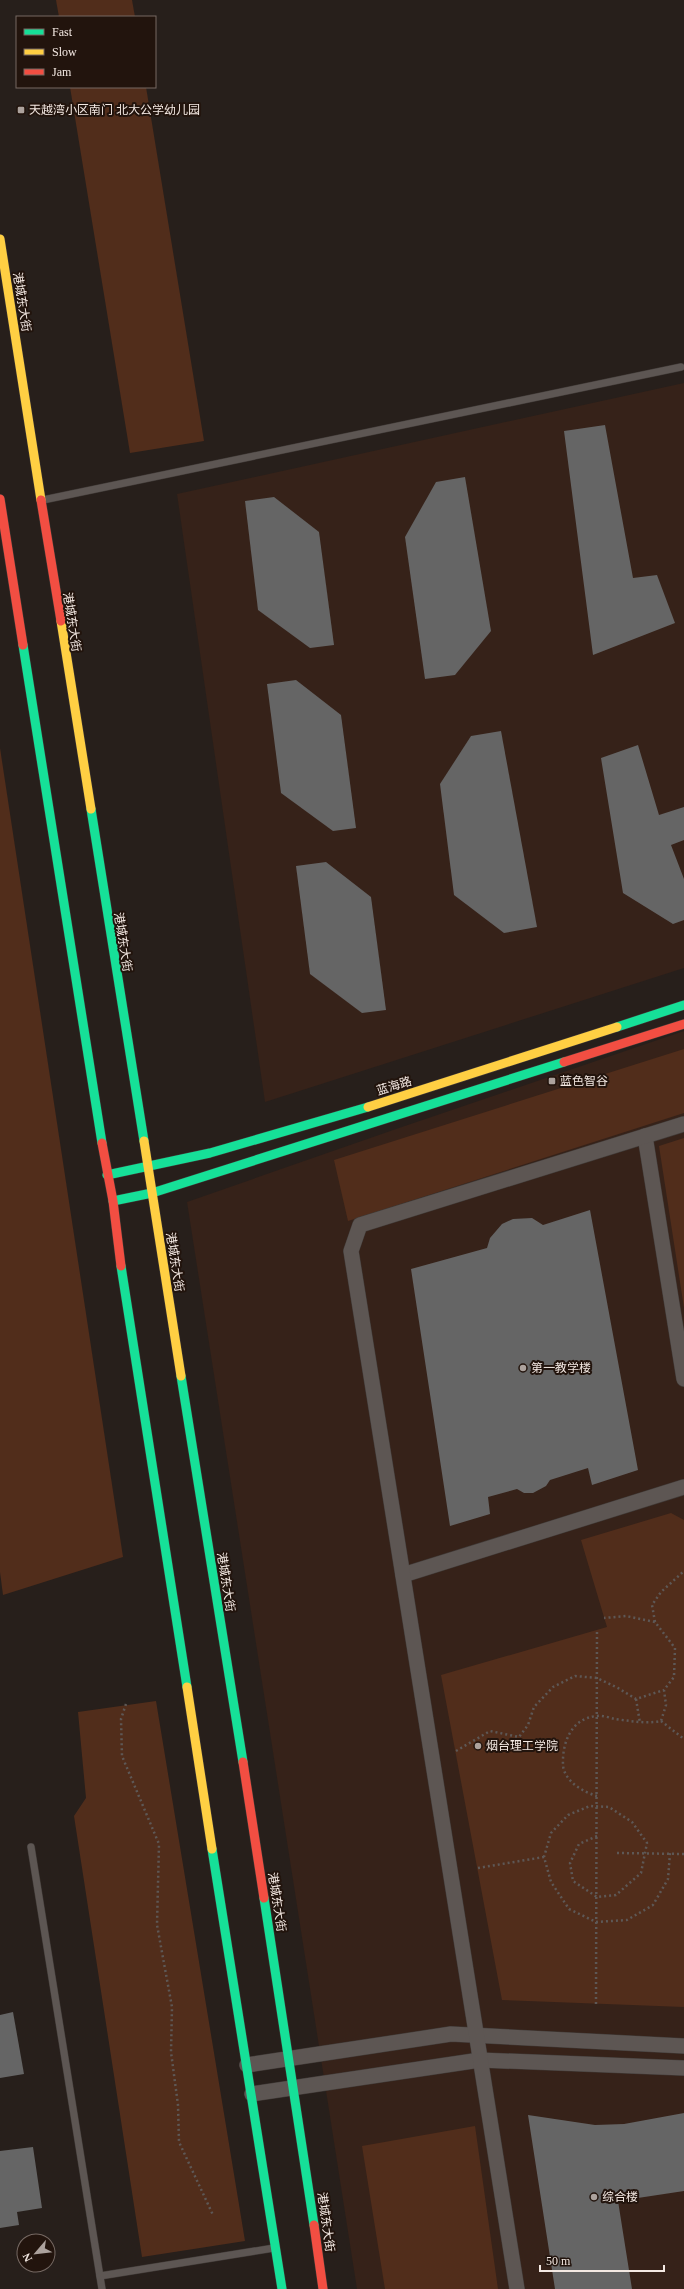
<svg xmlns="http://www.w3.org/2000/svg" width="684" height="2289" viewBox="0 0 684 2289" font-family="'Times New Roman','Noto Sans SC',serif">
	<style>
		.built { fill: #362219 }
		.green { fill: #512d1b }
		.building { fill: #656565 }
		.lines { fill: none; stroke-linecap: round; stroke-linejoin: round }
		.lane-casing { stroke: #403a37; stroke-width: 8 }
		.street-casing { stroke: #403a37; stroke-width: 16 }
		.fast-casing { stroke: #403a37; stroke-width: 10 }
		.slow-casing { stroke: #403a37; stroke-width: 10 }
		.jam-casing { stroke: #403a37; stroke-width: 10 }
		.path { stroke: #5e5856; stroke-width: 2.5; stroke-dasharray: 2 3; stroke-linecap: butt }
		.lane { stroke: #5d5653; stroke-width: 7 }
		.street { stroke: #5d5653; stroke-width: 15 }
		.fast { stroke: #16e098; stroke-width: 9 }
		.slow { stroke: #ffcf43; stroke-width: 9 }
		.jam { stroke: #f24e42; stroke-width: 9 }
		.poi-dot { fill: #aca29d; stroke: #22140d; stroke-width: 1.5 }
		.labels { text-anchor: middle; stroke-width: 4; stroke-linejoin: round; paint-order: stroke }
		.poi-label { font-size: 12px; fill: #f4e9e3; stroke: #22140d; text-anchor: start }
		.street-label { font-size: 12px; fill: #f4e9e3; stroke: #22140d }
	</style>
	<rect width="100%" height="100%" fill="#271f1b"/>
	<g class="built">
		<path d="M 684,383 L 684,968 L 265,1102 L 177,494 Z"/>
		<path d="M 684,1031 L 684,2289 L 357,2289 L 187,1202 L 399,1128 Z"/>
	</g>
	<g class="green">
		<path d="M 56,0 L 132,0 L 135,17 L 59,17 Z"/>
		<path d="M 70,87 L 146,87 L 204,441 L 130,453 Z"/>
		<path d="M 0,748 L 123,1557 L 3,1595 L 0,1572 Z"/>
		<path d="M 684,1049 L 684,1113 L 348,1221 L 334,1160 Z"/>
		<path d="M 684,1138 L 684,1308 L 659,1146 Z"/>
		<path d="M 671,1513 L 684,1520 L 684,2007 L 502,2000 L 441,1675 L 607,1627 L 581,1540 Z"/>
		<path d="M 156,1701 L 245,2241 L 142,2257 L 74,1816 L 86,1798 L 78,1712 Z"/>
		<path d="M 475,2126 L 498,2289 L 385,2289 L 362,2146 Z"/>
	</g>
	<g class="building">
		<path d="M 605,425 L 633,578 L 657,575 L 675,623 L 593,655 L 564,431 Z"/>
		<path d="M 465,477 L 491,631 L 455,675 L 425,679 L 405,537 L 436,482 Z"/>
		<path d="M 274,497 L 319,532 L 334,645 L 310,648 L 258,610 L 245,501 Z"/>
		<path d="M 296,680 L 341,715 L 356,828 L 333,831 L 281,793 L 267,684 Z"/>
		<path d="M 501,731 L 537,927 L 504,933 L 454,895 L 440,784 L 471,736 Z"/>
		<path d="M 638,745 L 659,815 L 684,807 L 684,840 L 671,845 L 684,879 L 684,920 L 673,924 L 623,893 L 601,758 Z"/>
		<path d="M 326,862 L 371,897 L 386,1010 L 362,1013 L 310,974 L 296,866 Z"/>
		<path d="M 590,1210 L 638,1470 L 592,1485 L 588,1468 L 550,1480 L 546,1486 L 533,1493 L 524,1493 L 517,1489 L 488,1497 L 490,1514 L 450,1526 L 411,1269 L 487,1248 L 490,1238 L 502,1224 L 513,1219 L 532,1218 L 543,1225 Z"/>
		<path d="M 13,2012 L 24,2074 L 0,2078 L 0,2015 Z"/>
		<path d="M 684,2113 L 684,2191 L 618,2201 L 632,2289 L 555,2289 L 528,2115 L 595,2125 L 624,2124 Z"/>
		<path d="M 33,2147 L 42,2208 L 17,2212 L 19,2225 L 0,2228 L 0,2151 Z"/>
	</g>
	<g class="lines">
		<defs>
			<g id="lane">
				<path d="M 43,500 L 681,367"/>
				<path d="M 31,1847 L 102,2289"/>
				<path d="M 100,2276 L 274,2248"/>
			</g>
			<g id="street">
				<path d="M 645,1136 L 684,1379"/>
				<path d="M 403,1575 L 684,1487"/>
				<path d="M 247,2065 L 451,2034 L 684,2046"/>
				<path d="M 252,2094 L 480,2060 L 684,2068"/>
				<path d="M 517,2289 L 351,1251 L 360,1225 L 684,1124"/>
			</g>
			<g id="fast">
				<path d="M 23,645 L 102,1143"/>
				<path d="M 91,809 L 144,1141"/>
				<path d="M 617,1027 L 684,1005"/>
				<path d="M 107,1175 L 210,1153 L 368,1107"/>
				<path d="M 113,1201 L 152,1193 L 564,1062"/>
				<path d="M 121,1266 L 187,1687"/>
				<path d="M 181,1376 L 243,1762"/>
				<path d="M 212,1849 L 282,2289"/>
				<path d="M 264,1898 L 314,2225"/>
			</g>
			<g id="slow">
				<path d="M 0,239 L 41,500"/>
				<path d="M 61,621 L 91,809"/>
				<path d="M 368,1107 L 617,1027"/>
				<path d="M 144,1141 L 181,1376"/>
				<path d="M 187,1687 L 212,1849"/>
			</g>
			<g id="jam">
				<path d="M 0,499 L 23,645"/>
				<path d="M 41,500 L 61,621"/>
				<path d="M 564,1062 L 684,1024"/>
				<path d="M 102,1143 L 113,1201 L 121,1266"/>
				<path d="M 243,1762 L 264,1898"/>
				<path d="M 314,2225 L 323,2289"/>
			</g>
		</defs>
		<use href="#lane" class="lane-casing"/>
		<use href="#street" class="street-casing"/>
		<use href="#fast" class="fast-casing"/>
		<use href="#slow" class="slow-casing"/>
		<use href="#jam" class="jam-casing"/>
		<g class="path">
			<path d="M 655,1622 L 652,1605 L 661,1592 L 684,1571"/>
			<path d="M 636,1699 L 640,1723"/>
			<path d="M 126,1704 L 121,1719 L 122,1756 L 159,1844 L 157,1925 L 172,2007 L 171,2052 L 178,2105 L 179,2142 L 213,2215"/>
			<path d="M 661,1721 L 684,1739"/>
			<path d="M 456,1751 L 490,1731 L 519,1737 L 528,1725 L 534,1707 L 553,1687 L 575,1676 L 597,1678 L 618,1688 L 636,1699 L 664,1690"/>
			<path d="M 597,1796 C 583,1792 564,1781 563,1765 C 562,1743 571,1718 597,1716 C 603,1715 610,1718 615,1719 C 631,1721 645,1724 661,1721 L 666,1705 L 664,1690 L 674,1677 L 675,1648 L 655,1622 L 626,1616 L 604,1618"/>
			<path d="M 597,1836 L 579,1844 L 570,1863 L 573,1881 L 597,1897 L 616,1895 L 641,1873 L 647,1843 L 632,1822 L 609,1807 L 590,1806 L 568,1815 L 551,1833 L 544,1857 L 551,1882 L 569,1909 L 596,1922 L 627,1920 L 653,1905 L 668,1879 L 670,1853"/>
			<path d="M 617,1853 L 684,1854"/>
			<path d="M 478,1868 L 544,1857"/>
			<path d="M 596,2004 L 597,1630"/>
		</g>
		<use href="#lane" class="lane"/>
		<use href="#street" class="street"/>
		<use href="#fast" class="fast"/>
		<use href="#slow" class="slow"/>
		<use href="#jam" class="jam"/>
	</g>
	<g class="poi-dot">
		<rect x="17" y="106" width="8" height="8" rx="2"/>
		<rect x="548" y="1077" width="8" height="8" rx="2"/>
		<circle cx="523" cy="1368" r="4"/>
		<circle cx="478" cy="1746" r="4"/>
		<circle cx="594" cy="2197" r="4"/>
	</g>
	<g class="labels">
		<g class="poi-label">
			<text x="29" y="114">天越湾小区南门 北大公学幼儿园</text>
			<text x="560" y="1085">蓝色智谷</text>
			<text x="531" y="1372">第一教学楼</text>
			<text x="486" y="1750">烟台理工学院</text>
			<text x="602" y="2201">综合楼</text>
		</g>
		<g class="street-label">
			<text transform="translate(22 302) rotate(81)" y="4">港城东大街</text>
			<text transform="translate(72 622) rotate(81)" y="4">港城东大街</text>
			<text transform="translate(123 942) rotate(81)" y="4">港城东大街</text>
			<text transform="translate(394 1086) rotate(-17)" y="4">蓝海路</text>
			<text transform="translate(175 1262) rotate(81)" y="4">港城东大街</text>
			<text transform="translate(226 1582) rotate(81)" y="4">港城东大街</text>
			<text transform="translate(277 1902) rotate(81)" y="4">港城东大街</text>
			<text transform="translate(326 2222) rotate(82)" y="4">港城东大街</text>
		</g>
	</g>
	<rect x="16" y="16" width="140" height="72" fill="#22140d" stroke="#766963"/>
	<rect x="24" y="29" width="20" height="6" fill="#16e098" stroke="#766963"/>
	<text x="52" y="36" font-size="12" fill="#f4e9e3">Fast</text>
	<rect x="24" y="49" width="20" height="6" fill="#ffcf43" stroke="#766963"/>
	<text x="52" y="56" font-size="12" fill="#f4e9e3">Slow</text>
	<rect x="24" y="69" width="20" height="6" fill="#f24e42" stroke="#766963"/>
	<text x="52" y="76" font-size="12" fill="#f4e9e3">Jam</text>
	<g transform="translate(36 2253) rotate(242)"><circle r="19" fill="#22140d" stroke="#766963"/>
	<path d="M0-3L7 15L0 10L-7 15Z" fill="#aca29d"/>
	<text y="-6" font-size="11" font-weight="bold" text-anchor="middle" fill="#f4e9e3">N</text>
	</g>
	<path d="M540 2265v6h124v-6" fill="none" stroke="#f4e9e3" stroke-width="2"/>
	<text x="546" y="2265" font-size="12" fill="#f4e9e3" stroke="#22140d" stroke-width="3" paint-order="stroke">50 m</text>
</svg>
